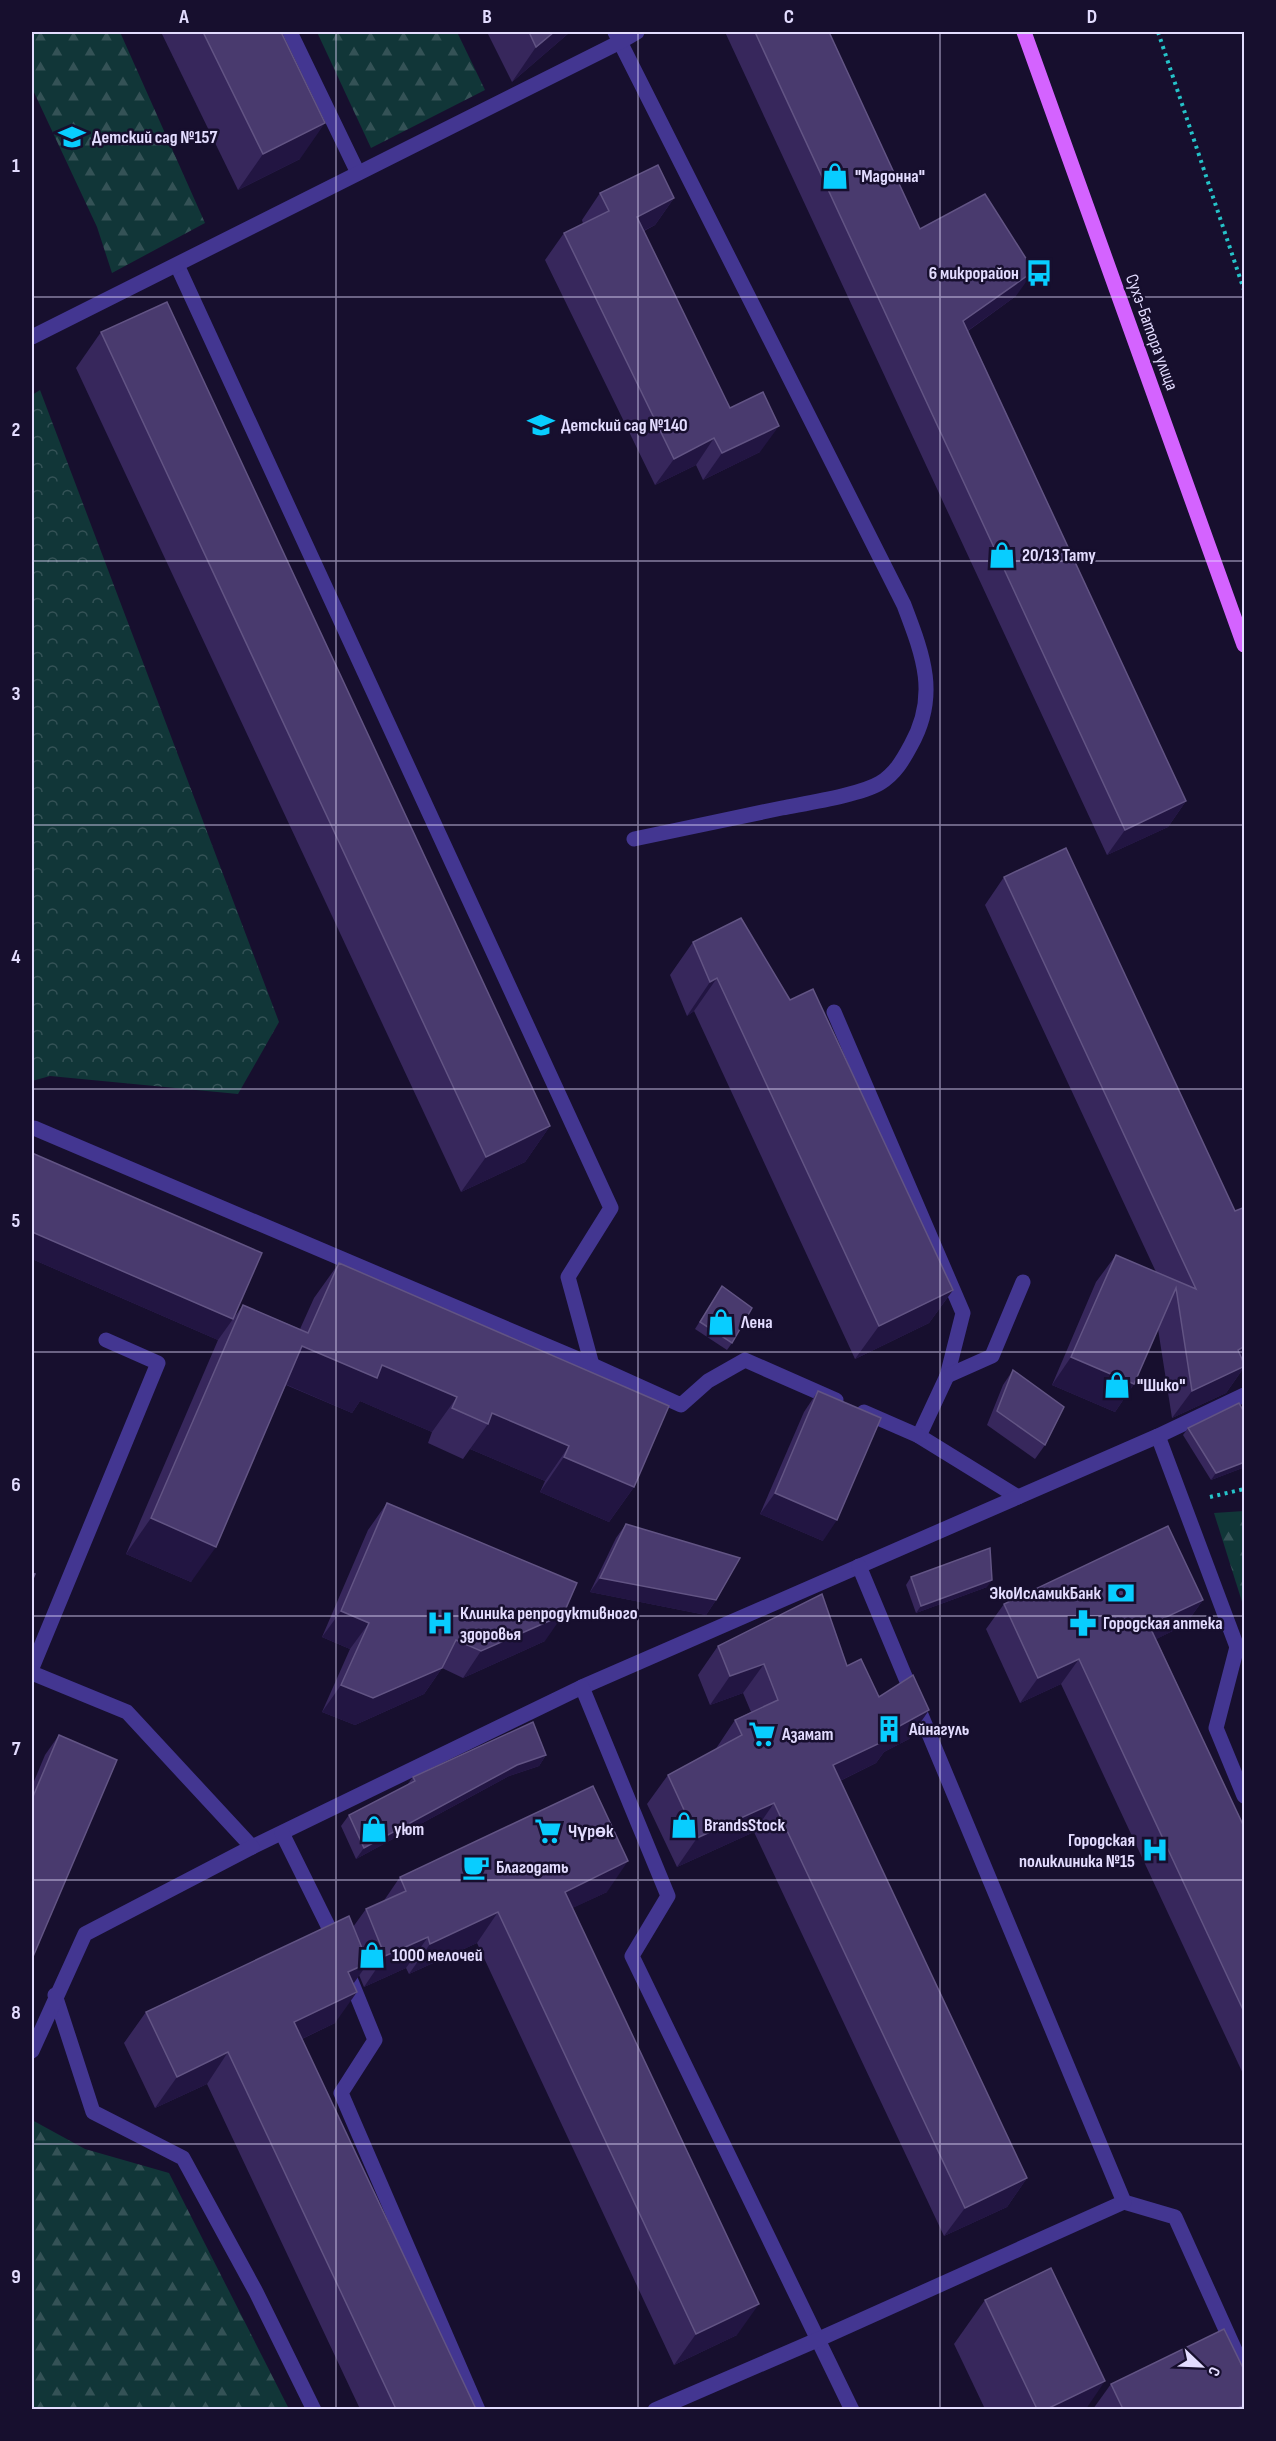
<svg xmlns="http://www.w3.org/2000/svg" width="1276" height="2441" viewBox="0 0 1276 2441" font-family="'Sofia Sans Condensed',sans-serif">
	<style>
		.forest { fill: url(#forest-firs) }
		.park { fill: url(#park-crowns) }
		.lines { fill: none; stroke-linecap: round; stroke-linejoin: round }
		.path { stroke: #25c3c9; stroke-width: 4; stroke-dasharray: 3 4.5; stroke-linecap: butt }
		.lane { stroke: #433691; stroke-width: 15 }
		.primary { stroke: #d463ff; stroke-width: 15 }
		.wall { fill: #37275c }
		.shaded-wall { fill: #221542 }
		.building { fill: #493a6e; stroke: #625484; stroke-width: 1.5 }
		.grid { fill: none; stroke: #e3dcff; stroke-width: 1.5; stroke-opacity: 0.55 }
		.labels { text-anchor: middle; stroke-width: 5; stroke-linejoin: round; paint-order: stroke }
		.poi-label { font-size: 18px; font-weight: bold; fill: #e3dcff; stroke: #170f2e; text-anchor: start }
		.street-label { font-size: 18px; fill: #e3dcff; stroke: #170f2e }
		.neatline { fill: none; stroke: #e3dcff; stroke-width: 2 }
		.grid-label { font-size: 20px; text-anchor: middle; font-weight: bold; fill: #e3dcff }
	</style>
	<defs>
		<pattern id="forest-firs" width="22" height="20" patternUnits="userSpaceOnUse" patternTransform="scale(1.5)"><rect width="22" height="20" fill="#113638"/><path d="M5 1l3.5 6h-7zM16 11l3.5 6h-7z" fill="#345256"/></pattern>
		<pattern id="park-crowns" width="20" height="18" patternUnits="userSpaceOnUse" patternTransform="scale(1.5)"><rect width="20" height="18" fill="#113638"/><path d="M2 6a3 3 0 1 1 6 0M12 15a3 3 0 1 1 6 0" fill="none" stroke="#345256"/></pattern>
	</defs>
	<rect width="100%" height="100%" fill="#170f2e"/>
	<g class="forest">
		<path d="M 32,32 L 120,32 L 205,223 L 112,273 L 97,227 L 32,88 Z"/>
		<path d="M 317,32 L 457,32 L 485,90 L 371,148 Z"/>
		<path d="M 1244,1511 L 1244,1608 L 1214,1513 Z"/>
		<path d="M 32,2120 L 85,2149 L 169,2173 L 289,2409 L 32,2409 Z"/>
	</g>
	<path class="park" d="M 40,390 L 279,1022 L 238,1094 L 50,1076 L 32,1081 L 32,395 Z"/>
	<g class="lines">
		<g class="path">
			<path d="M 1158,32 L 1244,290"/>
			<path d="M 1210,1497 L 1244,1489"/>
		</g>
		<g class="lane">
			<path d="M 290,32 L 358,173"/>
			<path d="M 615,32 L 904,605 C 923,655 939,695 911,745 C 903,760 895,774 880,783 C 860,795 807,803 782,808 C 733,818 683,829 634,839"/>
			<path d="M 177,265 L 611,1208 L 568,1277 L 592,1365"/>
			<path d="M 32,337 L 620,42 L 637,32"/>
			<path d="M 834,1012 L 963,1313 L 947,1376 L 919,1436 L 1018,1497"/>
			<path d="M 34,1128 L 592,1365 L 681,1405 L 708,1381 L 745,1360 L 836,1400"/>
			<path d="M 947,1376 L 992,1356 L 1023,1282"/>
			<path d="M 864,1412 L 919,1436"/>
			<path d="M 1158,1436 L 1237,1647 L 1216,1728 L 1244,1796"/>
			<path d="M 32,1668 L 158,1363 L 106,1340"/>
			<path d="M 32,1673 L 127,1712 L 252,1847 L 582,1687 L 1158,1436 L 1244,1395"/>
			<path d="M 582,1687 L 668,1896 L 632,1956 L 852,2410"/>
			<path d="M 282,1833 L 336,1942"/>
			<path d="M 349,1976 L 375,2040 L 341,2093 L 478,2410"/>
			<path d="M 55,1995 L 93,2112 L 183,2158 L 256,2292 L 314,2410"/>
			<path d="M 32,2051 L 85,1934 L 252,1847"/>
			<path d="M 1124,2202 L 1175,2217 L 1244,2370"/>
			<path d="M 655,2410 L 817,2340 L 1124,2202 L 859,1566"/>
		</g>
		<path class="primary" d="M 1024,32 L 1244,645"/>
	</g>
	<g class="wall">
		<path d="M 161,32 L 281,32 L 300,159 L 238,190 Z"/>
		<path d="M 487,32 L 570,32 L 512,82 Z"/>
		<path d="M 725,32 L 829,32 L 920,229 L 1016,296 L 968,331 L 1186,801 L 1168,827 L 1107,855 Z"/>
		<path d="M 600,193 L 674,198 L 655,225 L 644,231 L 730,408 L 760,452 L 703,480 L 696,465 L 655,485 L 545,260 L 564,233 L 583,224 L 582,220 Z"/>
		<path d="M 101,332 L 550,1126 L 525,1162 L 461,1192 L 76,368 Z"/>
		<path d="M 1004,877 L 1235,1211 L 1245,1207 L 1245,1366 L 1226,1393 L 1172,1418 L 1158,1329 L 1134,1384 L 1115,1412 L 1052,1385 L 1096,1282 L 1116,1255 L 1156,1272 L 985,905 Z"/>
		<path d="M 693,942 L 953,1290 L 929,1323 L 855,1359 L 694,1011 L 687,1016 L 670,975 Z"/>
		<path d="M 32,1153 L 233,1319 L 243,1305 L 300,1329 L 314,1298 L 339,1263 L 634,1487 L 609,1522 L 540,1492 L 545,1481 L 470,1449 L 463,1459 L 428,1443 L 432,1432 L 360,1401 L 352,1413 L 286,1385 L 191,1582 L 126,1554 L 218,1340 L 32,1259 Z"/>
		<path d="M 722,1286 L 732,1343 L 727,1350 L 695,1329 Z"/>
		<path d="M 1013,1370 L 1045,1445 L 1035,1459 L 987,1425 L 1003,1385 Z"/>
		<path d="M 818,1391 L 823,1541 L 760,1514 L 804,1412 Z"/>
		<path d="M 1245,1414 L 1245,1467 L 1211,1480 L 1183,1435 L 1188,1428 Z"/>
		<path d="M 387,1503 L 545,1641 L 463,1678 L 442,1668 L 424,1694 L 355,1725 L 322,1712 L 350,1649 L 322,1637 L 368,1530 Z"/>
		<path d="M 626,1524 L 716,1600 L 706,1615 L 590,1592 L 616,1538 Z"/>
		<path d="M 911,1577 L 987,1587 L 916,1613 L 906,1585 Z"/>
		<path d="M 1203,1600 L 1185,1625 L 1156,1639 L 1245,1829 L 1245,2078 L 1061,1684 L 1020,1703 L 986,1629 L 1004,1604 Z"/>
		<path d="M 718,1646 L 847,1666 L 879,1697 L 929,1710 L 909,1739 L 884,1752 L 876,1763 L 840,1781 L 1027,2178 L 1007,2207 L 944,2236 L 754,1832 L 677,1867 L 647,1804 L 668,1775 L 715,1750 L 735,1720 L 751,1712 L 743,1693 L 710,1705 L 698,1675 Z"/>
		<path d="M 59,1735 L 32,1959 L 32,1786 L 45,1755 Z"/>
		<path d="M 546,1755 L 539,1766 L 509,1776 L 356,1859 L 341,1826 L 349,1815 L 407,1785 L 413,1777 Z"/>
		<path d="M 400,1877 L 607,1892 L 572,1908 L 737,2335 L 674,2365 L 477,1943 L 409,1974 L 406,1968 L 364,1987 L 359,1975 L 353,1984 L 335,2023 L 302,2039 L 476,2409 L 360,2409 L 207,2084 L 155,2108 L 124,2043 L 146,2012 L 353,1927 L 366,1909 L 383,1902 Z"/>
		<path d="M 985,2300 L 1086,2409 L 985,2409 L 954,2344 Z"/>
		<path d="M 1111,2384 L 1245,2409 L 1093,2409 Z"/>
	</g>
	<g class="shaded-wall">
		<path d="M 554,32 L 570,32 L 512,82 L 536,47 Z"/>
		<path d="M 325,123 L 300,159 L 238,190 L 263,154 Z"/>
		<path d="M 674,198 L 655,225 L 618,243 L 637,217 Z"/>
		<path d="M 1034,271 L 1016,296 L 945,347 L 963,321 Z"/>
		<path d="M 779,426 L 760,452 L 703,480 L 722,453 Z"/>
		<path d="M 714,438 L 696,465 L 655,485 L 674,459 Z"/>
		<path d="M 1186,801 L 1168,827 L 1107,855 L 1125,830 Z"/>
		<path d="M 717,978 L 694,1011 L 687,1016 L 710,982 Z"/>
		<path d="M 550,1126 L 525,1162 L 461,1192 L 486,1157 Z"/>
		<path d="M 32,1232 L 233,1319 L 218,1340 L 32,1259 Z"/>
		<path d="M 953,1290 L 929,1323 L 855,1359 L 879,1326 Z"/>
		<path d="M 302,1346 L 382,1365 L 457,1397 L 432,1432 L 360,1401 L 352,1413 L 278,1381 Z"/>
		<path d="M 1245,1346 L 1245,1363 L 1219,1377 L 1238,1350 Z"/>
		<path d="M 1071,1357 L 1134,1384 L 1115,1412 L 1052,1385 Z"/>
		<path d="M 1245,1366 L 1226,1393 L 1172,1418 L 1192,1391 Z"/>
		<path d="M 492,1413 L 569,1446 L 545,1481 L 470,1449 L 488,1424 Z"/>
		<path d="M 564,1457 L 634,1487 L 609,1522 L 540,1492 Z"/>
		<path d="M 1245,1462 L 1245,1467 L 1211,1480 L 1216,1473 Z"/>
		<path d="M 775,1493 L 837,1520 L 823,1541 L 760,1514 Z"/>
		<path d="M 151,1518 L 216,1547 L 191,1582 L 126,1554 Z"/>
		<path d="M 600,1578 L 716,1600 L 706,1615 L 590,1592 Z"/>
		<path d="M 992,1580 L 987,1587 L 916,1613 L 921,1606 Z"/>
		<path d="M 1203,1600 L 1185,1625 L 1132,1651 L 1149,1625 Z"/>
		<path d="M 341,1611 L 369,1623 L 350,1649 L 322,1637 Z"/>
		<path d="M 563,1615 L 545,1641 L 463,1678 L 481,1651 Z"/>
		<path d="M 1079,1659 L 1061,1684 L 1020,1703 L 1038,1678 Z"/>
		<path d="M 764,1664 L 743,1693 L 710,1705 L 730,1676 Z"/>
		<path d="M 442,1668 L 424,1694 L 355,1725 L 322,1712 L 341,1685 Z"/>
		<path d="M 929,1710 L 909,1739 L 884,1752 L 876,1763 L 813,1794 L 833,1765 L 894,1729 Z"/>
		<path d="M 546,1755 L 539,1766 L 509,1776 L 356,1859 L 364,1848 L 517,1765 Z"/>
		<path d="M 774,1803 L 754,1832 L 677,1867 L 697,1838 Z"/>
		<path d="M 628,1861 L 607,1892 L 543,1922 L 565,1892 Z"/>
		<path d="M 498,1912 L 477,1943 L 409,1974 L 430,1944 Z"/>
		<path d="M 428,1937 L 406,1968 L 364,1987 L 385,1956 Z"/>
		<path d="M 368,1963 L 346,1994 L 348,1972 Z"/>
		<path d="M 357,1992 L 335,2023 L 272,2053 L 294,2022 Z"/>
		<path d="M 228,2052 L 207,2084 L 155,2108 L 177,2077 Z"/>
		<path d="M 1027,2178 L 1007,2207 L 944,2236 L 965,2208 Z"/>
		<path d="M 759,2304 L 737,2335 L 674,2365 L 696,2334 Z"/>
		<path d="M 1105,2381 L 1086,2409 L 1047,2409 Z"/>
		<path d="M 1245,2405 L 1245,2409 L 1236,2409 Z"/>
	</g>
	<g class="building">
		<path d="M 203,32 L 281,32 L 325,123 L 263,154 Z"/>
		<path d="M 529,32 L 554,32 L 536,47 Z"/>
		<path d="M 755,32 L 829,32 L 920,229 L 985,194 L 1034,271 L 963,321 L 1186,801 L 1125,830 Z"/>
		<path d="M 658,165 L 674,198 L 637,217 L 730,408 L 763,392 L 779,426 L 722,453 L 714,438 L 674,459 L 564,233 L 609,211 L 600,193 Z"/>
		<path d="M 167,302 L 550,1126 L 486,1157 L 101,332 Z"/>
		<path d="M 1066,848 L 1235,1211 L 1245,1207 L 1245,1346 L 1238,1350 L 1245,1366 L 1192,1391 L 1176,1288 L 1134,1384 L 1071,1357 L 1116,1255 L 1196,1289 L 1004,877 Z"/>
		<path d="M 741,918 L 790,1000 L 813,989 L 953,1290 L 879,1326 L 717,978 L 710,982 L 693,942 Z"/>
		<path d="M 32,1153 L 262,1253 L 233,1319 L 32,1232 Z"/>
		<path d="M 339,1263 L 669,1406 L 634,1487 L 564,1457 L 569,1446 L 492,1413 L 488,1424 L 452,1408 L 457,1397 L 382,1365 L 377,1378 L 302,1346 L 216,1547 L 151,1518 L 243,1305 L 308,1333 Z"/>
		<path d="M 722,1286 L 752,1308 L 732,1343 L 700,1322 Z"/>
		<path d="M 1013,1370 L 1064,1407 L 1045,1445 L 997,1411 Z"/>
		<path d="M 818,1391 L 881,1418 L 837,1520 L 775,1493 Z"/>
		<path d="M 1239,1403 L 1245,1414 L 1245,1462 L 1216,1473 L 1188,1428 Z"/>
		<path d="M 387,1503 L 577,1583 L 563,1615 L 481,1651 L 456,1640 L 442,1668 L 373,1698 L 341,1685 L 369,1623 L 341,1611 Z"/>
		<path d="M 626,1524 L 740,1558 L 716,1600 L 600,1578 Z"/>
		<path d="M 1168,1526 L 1203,1600 L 1149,1625 L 1245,1829 L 1245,2014 L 1079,1659 L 1038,1678 L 1004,1604 Z"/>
		<path d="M 990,1548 L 992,1580 L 921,1606 L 911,1577 Z"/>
		<path d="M 32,1573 L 35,1574 L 32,1581 Z"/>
		<path d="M 822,1594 L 847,1666 L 861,1659 L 879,1697 L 913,1675 L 929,1710 L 894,1729 L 897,1735 L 833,1765 L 1027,2178 L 965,2208 L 774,1803 L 697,1838 L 668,1775 L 742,1735 L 735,1720 L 778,1700 L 764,1664 L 730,1676 L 718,1646 Z"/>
		<path d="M 533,1722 L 546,1755 L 517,1765 L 364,1848 L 349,1815 L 415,1781 L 413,1777 Z"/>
		<path d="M 59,1735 L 117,1760 L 32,1959 L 32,1799 Z"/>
		<path d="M 593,1786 L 628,1861 L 565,1892 L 759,2304 L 696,2334 L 498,1912 L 430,1944 L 428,1937 L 385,1956 L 366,1909 L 406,1891 L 400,1877 Z"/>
		<path d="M 349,1916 L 368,1963 L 348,1972 L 357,1992 L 294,2022 L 476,2409 L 396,2409 L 228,2052 L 177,2077 L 146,2012 Z"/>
		<path d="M 1051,2268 L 1105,2381 L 1047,2409 L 1037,2409 L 985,2300 Z"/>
		<path d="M 1224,2329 L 1245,2372 L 1245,2405 L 1236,2409 L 1123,2409 L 1111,2384 Z"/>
	</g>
	<path class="grid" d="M 336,32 L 336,2410M 638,32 L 638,2410M 940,32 L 940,2410M 32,297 L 1244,297M 32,561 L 1244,561M 32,825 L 1244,825M 32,1089 L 1244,1089M 32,1352 L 1244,1352M 32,1616 L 1244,1616M 32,1880 L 1244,1880M 32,2144 L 1244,2144"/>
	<defs>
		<symbol id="school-bare" viewBox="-9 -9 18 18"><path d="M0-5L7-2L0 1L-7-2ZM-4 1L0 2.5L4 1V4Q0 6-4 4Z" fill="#08cdff" stroke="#170f2e" stroke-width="2.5" paint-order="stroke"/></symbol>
		<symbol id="shop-bare" viewBox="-9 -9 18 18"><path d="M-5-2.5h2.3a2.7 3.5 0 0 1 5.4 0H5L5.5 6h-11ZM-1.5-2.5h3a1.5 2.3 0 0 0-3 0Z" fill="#08cdff" stroke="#170f2e" stroke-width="2.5" paint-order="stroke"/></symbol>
		<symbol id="bus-bare" viewBox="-9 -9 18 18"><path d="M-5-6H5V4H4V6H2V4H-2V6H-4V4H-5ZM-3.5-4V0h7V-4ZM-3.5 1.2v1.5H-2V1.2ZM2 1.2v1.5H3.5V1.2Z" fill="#08cdff" stroke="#170f2e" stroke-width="2.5" paint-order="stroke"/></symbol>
		<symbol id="bank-bare" viewBox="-9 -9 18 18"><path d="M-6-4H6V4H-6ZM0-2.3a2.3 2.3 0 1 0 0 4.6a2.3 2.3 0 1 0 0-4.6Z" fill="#08cdff" stroke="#170f2e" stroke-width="2.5" paint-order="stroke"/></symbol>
		<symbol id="hospital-bare" viewBox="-9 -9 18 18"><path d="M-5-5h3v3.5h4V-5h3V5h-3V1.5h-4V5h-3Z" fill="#08cdff" stroke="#170f2e" stroke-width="2.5" paint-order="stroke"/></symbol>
		<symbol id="pharmacy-bare" viewBox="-9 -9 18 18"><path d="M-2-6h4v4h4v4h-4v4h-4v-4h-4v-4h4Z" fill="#08cdff" stroke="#170f2e" stroke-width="2.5" paint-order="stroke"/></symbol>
		<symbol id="building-bare" viewBox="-9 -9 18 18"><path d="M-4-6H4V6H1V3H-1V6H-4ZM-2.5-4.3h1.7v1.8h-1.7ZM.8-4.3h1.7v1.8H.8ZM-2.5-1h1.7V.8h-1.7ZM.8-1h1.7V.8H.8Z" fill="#08cdff" stroke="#170f2e" stroke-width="2.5" paint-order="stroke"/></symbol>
		<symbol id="supermarket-bare" viewBox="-9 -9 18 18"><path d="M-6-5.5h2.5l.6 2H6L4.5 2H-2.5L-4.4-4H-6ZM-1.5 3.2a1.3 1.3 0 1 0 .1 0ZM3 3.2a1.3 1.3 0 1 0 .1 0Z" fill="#08cdff" stroke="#170f2e" stroke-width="2.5" paint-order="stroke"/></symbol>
		<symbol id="cafe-bare" viewBox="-9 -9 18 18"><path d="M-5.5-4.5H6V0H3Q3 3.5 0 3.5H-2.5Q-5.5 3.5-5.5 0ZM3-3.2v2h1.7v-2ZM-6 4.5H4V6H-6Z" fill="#08cdff" stroke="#170f2e" stroke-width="2.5" paint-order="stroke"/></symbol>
	</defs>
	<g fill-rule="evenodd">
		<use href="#school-bare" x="53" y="118" width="38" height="38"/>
		<use href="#shop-bare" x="816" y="157" width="38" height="38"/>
		<use href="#bus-bare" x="1020" y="254" width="38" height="38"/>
		<use href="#school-bare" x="522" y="406" width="38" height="38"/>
		<use href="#shop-bare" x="983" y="536" width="38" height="38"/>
		<use href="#shop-bare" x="702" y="1303" width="38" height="38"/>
		<use href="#shop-bare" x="1098" y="1366" width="38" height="38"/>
		<use href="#bank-bare" x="1102" y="1574" width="38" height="38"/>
		<use href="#hospital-bare" x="421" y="1604" width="38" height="38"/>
		<use href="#pharmacy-bare" x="1064" y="1604" width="38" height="38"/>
		<use href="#building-bare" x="870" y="1710" width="38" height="38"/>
		<use href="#supermarket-bare" x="743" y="1715" width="38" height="38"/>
		<use href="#shop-bare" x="665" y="1806" width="38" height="38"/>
		<use href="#shop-bare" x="355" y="1810" width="38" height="38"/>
		<use href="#supermarket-bare" x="529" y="1812" width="38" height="38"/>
		<use href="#hospital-bare" x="1136" y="1831" width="38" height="38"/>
		<use href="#cafe-bare" x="457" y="1848" width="38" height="38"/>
		<use href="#shop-bare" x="353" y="1936" width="38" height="38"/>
	</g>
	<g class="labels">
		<g class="poi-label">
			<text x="92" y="143">Детский сад №157</text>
			<text x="855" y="182">"Мадонна"</text>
			<text x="1019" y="279" text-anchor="end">6 микрорайон</text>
			<text x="561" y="431">Детский сад №140</text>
			<text x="1022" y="561">20/13 Тату</text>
			<text x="741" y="1328">Лена</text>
			<text x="1137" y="1391">"Шико"</text>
			<text x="1101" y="1599" text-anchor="end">ЭкоИсламикБанк</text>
			<text x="460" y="1619">Клиника репродуктивного<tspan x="460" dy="21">здоровья</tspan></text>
			<text x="1103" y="1629">Городская аптека</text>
			<text x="909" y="1735">Айнагуль</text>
			<text x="782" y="1740">Азамат</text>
			<text x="704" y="1831">BrandsStock</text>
			<text x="394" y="1835">уют</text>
			<text x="568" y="1837">Чүрөк</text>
			<text x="1135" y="1846" text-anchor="end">Городская<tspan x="1135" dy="21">поликлиника №15</tspan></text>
			<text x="496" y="1873">Благодать</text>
			<text x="392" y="1961">1000 мелочей</text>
		</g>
		<g class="street-label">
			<text transform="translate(1152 332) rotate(70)" y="6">Сухэ-Батора улица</text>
		</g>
	</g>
	<rect width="1276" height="2441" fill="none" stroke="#170f2e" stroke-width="66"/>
	<g transform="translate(1201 2366) rotate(113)" stroke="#170f2e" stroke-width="4.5" paint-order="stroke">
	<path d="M0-4.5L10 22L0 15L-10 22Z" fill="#e3dcff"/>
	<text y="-9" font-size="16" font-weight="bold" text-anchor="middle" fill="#e3dcff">С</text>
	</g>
	<rect x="33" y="33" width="1210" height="2375" class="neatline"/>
	<g class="grid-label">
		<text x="184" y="23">A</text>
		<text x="487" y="23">B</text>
		<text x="789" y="23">C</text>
		<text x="1092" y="23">D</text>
		<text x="16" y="172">1</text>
		<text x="16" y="436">2</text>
		<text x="16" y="700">3</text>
		<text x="16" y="963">4</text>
		<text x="16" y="1227">5</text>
		<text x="16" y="1491">6</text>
		<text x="16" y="1755">7</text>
		<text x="16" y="2019">8</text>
		<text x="16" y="2283">9</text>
	</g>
</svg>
